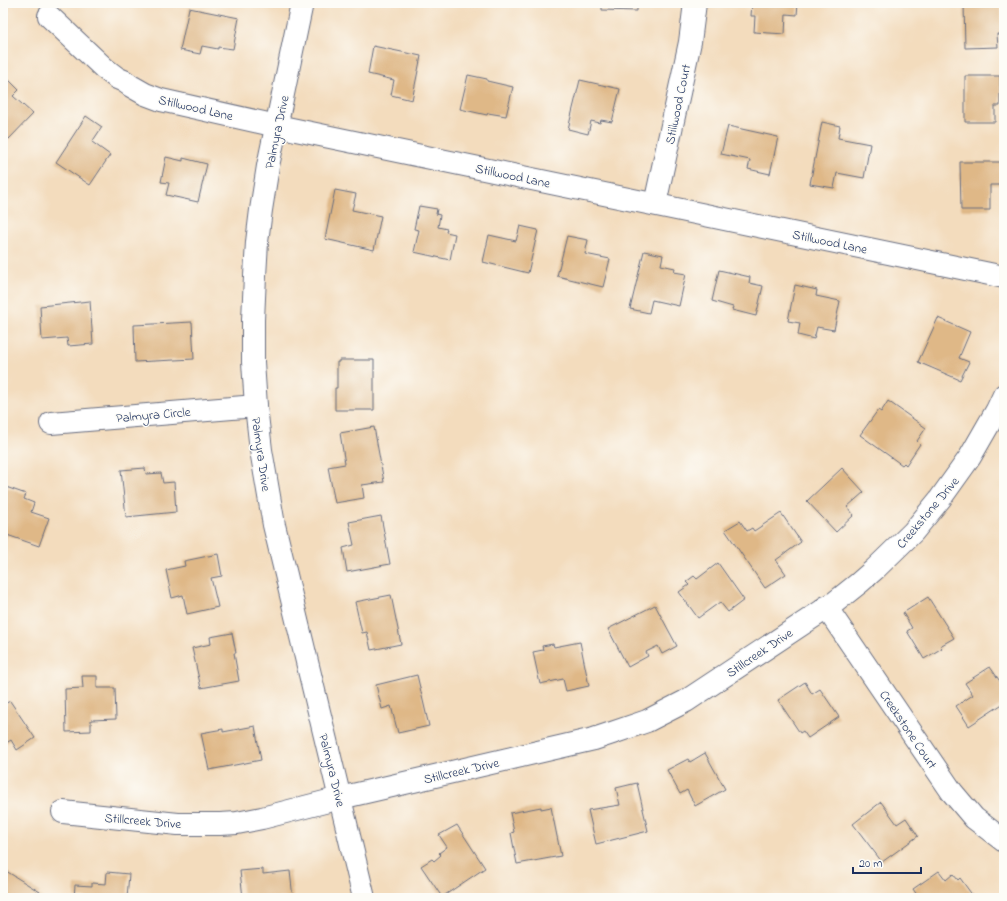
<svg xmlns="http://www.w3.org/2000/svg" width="1007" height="901" viewBox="0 0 1007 901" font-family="'Indie Flower',sans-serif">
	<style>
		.building { fill: #dfb887 }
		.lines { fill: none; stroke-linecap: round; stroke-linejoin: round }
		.street-casing { stroke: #676c7f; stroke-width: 24 }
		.street { stroke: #fff; stroke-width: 22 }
		.labels { text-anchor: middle; stroke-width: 3; stroke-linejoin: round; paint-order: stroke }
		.street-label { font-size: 13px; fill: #1b2f5e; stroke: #fdfcf7 }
	</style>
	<rect width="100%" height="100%" fill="#fdfcf7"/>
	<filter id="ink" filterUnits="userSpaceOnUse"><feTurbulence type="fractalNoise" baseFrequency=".025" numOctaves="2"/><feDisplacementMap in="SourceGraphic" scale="8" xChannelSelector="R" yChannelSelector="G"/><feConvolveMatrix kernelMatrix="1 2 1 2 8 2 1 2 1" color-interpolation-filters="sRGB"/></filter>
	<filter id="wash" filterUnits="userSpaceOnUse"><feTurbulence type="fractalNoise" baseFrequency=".012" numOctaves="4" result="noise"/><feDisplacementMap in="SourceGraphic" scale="16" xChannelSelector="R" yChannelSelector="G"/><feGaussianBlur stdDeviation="0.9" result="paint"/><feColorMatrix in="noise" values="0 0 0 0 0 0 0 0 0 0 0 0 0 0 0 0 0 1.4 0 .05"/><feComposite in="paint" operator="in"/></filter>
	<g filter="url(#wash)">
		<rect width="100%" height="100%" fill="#f3dcbd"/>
		<g id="blocks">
			<g class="building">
				<path d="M 602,3 L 638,3 L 638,8 L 637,8 L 637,11 L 602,10 Z"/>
				<path d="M 752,3 L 798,3 L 797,15 L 786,14 L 785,34 L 754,32 L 755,16 L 751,16 Z"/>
				<path d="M 964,3 L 1001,3 L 1002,34 L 997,34 L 998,47 L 965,48 Z"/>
				<path d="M 189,8 L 239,18 L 233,49 L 218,47 L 218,49 L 202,46 L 200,54 L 180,50 Z"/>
				<path d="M 373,46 L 421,56 L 412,100 L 391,95 L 394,80 L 368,74 Z"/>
				<path d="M 468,75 L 487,79 L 487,81 L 513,87 L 506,116 L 488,113 L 487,115 L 460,109 Z"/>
				<path d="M 5,76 L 19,90 L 13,96 L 33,114 L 9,139 L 3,134 L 3,78 Z"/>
				<path d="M 965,76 L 1000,76 L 1000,106 L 995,106 L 995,122 L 965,122 Z"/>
				<path d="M 580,80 L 620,89 L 612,122 L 601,120 L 600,123 L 591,121 L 588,134 L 568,129 Z"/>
				<path d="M 86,116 L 102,127 L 92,142 L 110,155 L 90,185 L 56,162 Z"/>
				<path d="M 822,122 L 840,126 L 838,138 L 870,144 L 864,178 L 837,173 L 834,188 L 810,184 Z"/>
				<path d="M 728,126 L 778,137 L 770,174 L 748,169 L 750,160 L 721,154 Z"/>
				<path d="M 166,157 L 183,161 L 183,158 L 207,164 L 198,202 L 166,195 L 169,183 L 161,182 Z"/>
				<path d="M 960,162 L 1001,162 L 1001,185 L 990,185 L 990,210 L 961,210 Z"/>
				<path d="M 335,190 L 356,194 L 352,210 L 381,216 L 374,250 L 325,239 Z"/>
				<path d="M 419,206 L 437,209 L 436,214 L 440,215 L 438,227 L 447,229 L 446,232 L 455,234 L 450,260 L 414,252 L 419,230 L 414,229 Z"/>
				<path d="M 520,226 L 538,230 L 528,273 L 483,262 L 489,235 L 516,241 Z"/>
				<path d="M 567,236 L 588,240 L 585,254 L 610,259 L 603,287 L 557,276 Z"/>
				<path d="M 644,251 L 663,255 L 661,265 L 675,268 L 674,272 L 686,274 L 679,306 L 652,300 L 649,313 L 630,309 Z"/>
				<path d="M 719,270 L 750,277 L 749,283 L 763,286 L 756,316 L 732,310 L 733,307 L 712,301 Z"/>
				<path d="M 795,285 L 817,290 L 816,296 L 840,301 L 834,330 L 817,327 L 814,339 L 798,335 L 800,323 L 788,321 Z"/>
				<path d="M 90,301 L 93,344 L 68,346 L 67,338 L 42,340 L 40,306 Z"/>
				<path d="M 938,318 L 970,332 L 959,358 L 969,362 L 960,380 L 918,362 Z"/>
				<path d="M 192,322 L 194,359 L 135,362 L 134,325 Z"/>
				<path d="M 339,360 L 374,360 L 374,410 L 335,410 L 335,388 L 337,388 L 337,362 L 339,362 Z"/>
				<path d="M 888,401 L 926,428 L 917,441 L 920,444 L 906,465 L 904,463 L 902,465 L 860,435 L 878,410 L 881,412 Z"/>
				<path d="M 374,427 L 384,482 L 362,485 L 364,498 L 335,503 L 328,467 L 345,464 L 340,433 Z"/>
				<path d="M 145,468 L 146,474 L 161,473 L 163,483 L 174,482 L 176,512 L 126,517 L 121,470 Z"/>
				<path d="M 842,468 L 864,492 L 847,507 L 854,515 L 836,532 L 807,501 Z"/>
				<path d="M 3,486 L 26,494 L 24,499 L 34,503 L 31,512 L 49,518 L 39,546 L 7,535 L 3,546 Z"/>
				<path d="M 781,513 L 801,542 L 776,560 L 786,574 L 765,588 L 725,530 L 740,521 L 747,531 L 752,528 L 754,531 Z"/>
				<path d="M 381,516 L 390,564 L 347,572 L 343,548 L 354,545 L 349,522 Z"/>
				<path d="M 218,554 L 222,576 L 211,578 L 218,607 L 187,614 L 183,595 L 172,598 L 166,570 L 185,566 L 184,561 Z"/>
				<path d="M 718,563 L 744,600 L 728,612 L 720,602 L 698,618 L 679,592 L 689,585 L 686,582 L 694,576 L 697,579 Z"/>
				<path d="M 391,595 L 401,644 L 371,650 L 367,632 L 362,633 L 355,602 Z"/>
				<path d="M 928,597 L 954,638 L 940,646 L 942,648 L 924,659 L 907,631 L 912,628 L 903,613 Z"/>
				<path d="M 655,605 L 677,646 L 662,654 L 658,646 L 646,652 L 648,656 L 628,667 L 608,629 Z"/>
				<path d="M 232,633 L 236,653 L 234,653 L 239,681 L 201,688 L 192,648 L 211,644 L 210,637 Z"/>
				<path d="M 580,642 L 589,686 L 566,691 L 563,679 L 540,684 L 533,652 L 543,650 L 542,646 L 553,644 L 554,647 Z"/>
				<path d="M 990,667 L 1004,687 L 1004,703 L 969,726 L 956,706 L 973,695 L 965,683 Z"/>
				<path d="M 417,675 L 429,726 L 398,733 L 391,706 L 382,709 L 376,685 Z"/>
				<path d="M 82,676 L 97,676 L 97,688 L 115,688 L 116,719 L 91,720 L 91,731 L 66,732 L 65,689 L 83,688 Z"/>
				<path d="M 805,682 L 812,694 L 820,689 L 839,717 L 808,738 L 803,731 L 800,733 L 778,700 Z"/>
				<path d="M 10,701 L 35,738 L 17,750 L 11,740 L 3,745 L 3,705 Z"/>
				<path d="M 255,726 L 261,760 L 209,770 L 201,733 L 223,729 L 223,732 Z"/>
				<path d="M 705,753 L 725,789 L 695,806 L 687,790 L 680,794 L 667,770 L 688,759 L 690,762 Z"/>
				<path d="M 637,783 L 648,831 L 596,844 L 588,810 L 620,805 L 616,788 Z"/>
				<path d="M 881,802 L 897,824 L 906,818 L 918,836 L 882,862 L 853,824 Z"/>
				<path d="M 541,807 L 541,809 L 551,807 L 561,856 L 517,864 L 511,833 L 514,832 L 510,813 Z"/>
				<path d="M 457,825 L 485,868 L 442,897 L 421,866 L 432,859 L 434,861 L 441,855 L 439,853 L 447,847 L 439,835 Z"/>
				<path d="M 263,869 L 263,874 L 290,871 L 293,898 L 243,898 L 240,871 Z"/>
				<path d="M 6,871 L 40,892 L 38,895 L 43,898 L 3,898 L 3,875 Z"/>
				<path d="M 939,871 L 946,880 L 953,874 L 958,880 L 960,878 L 973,896 L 970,898 L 919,898 L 913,889 Z"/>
				<path d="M 107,872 L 129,874 L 127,898 L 74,898 L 75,885 L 92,886 L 92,883 L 106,884 Z"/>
			</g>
		</g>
	</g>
	<g filter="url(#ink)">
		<use href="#blocks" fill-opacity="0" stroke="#676c7f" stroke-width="1"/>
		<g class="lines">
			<defs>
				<g id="street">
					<path d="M 302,3 L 268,166 L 261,210 L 257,242 L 255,276 L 253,320 L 253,362 L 256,406 L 261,450 L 274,525 L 364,898"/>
					<path d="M 49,16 L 104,68 L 117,78 L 124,81 L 131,86 L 145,94 L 161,100 L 277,126 L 1004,277"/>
					<path d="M 655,204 L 690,42 L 695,3"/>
					<path d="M 51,423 L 256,406"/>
					<path d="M 826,607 L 952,792 L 974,818 L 1004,841"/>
					<path d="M 63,812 L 178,824 L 220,824 L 237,823 L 262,818 L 340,798 L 594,739 L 615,732 L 647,721 L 686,701 L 834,603 L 859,583 L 875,569 L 913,532 L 940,499 L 970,457 L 997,410 L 1004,395"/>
				</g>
			</defs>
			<use href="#street" class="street-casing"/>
			<use href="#street" class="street"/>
		</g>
	</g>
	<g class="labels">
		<g class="street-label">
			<text transform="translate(677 104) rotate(-78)" y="5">Stillwood Court</text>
			<text transform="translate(196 107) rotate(13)" y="5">Stillwood Lane</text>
			<text transform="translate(276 132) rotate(-78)" y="5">Palmyra Drive</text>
			<text transform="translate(513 175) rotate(12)" y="5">Stillwood Lane</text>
			<text transform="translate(830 241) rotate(12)" y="5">Stillwood Lane</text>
			<text transform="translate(153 414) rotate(-5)" y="5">Palmyra Circle</text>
			<text transform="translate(262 454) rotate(82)" y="5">Palmyra Drive</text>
			<text transform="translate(927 512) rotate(-50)" y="5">Creekstone Drive</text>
			<text transform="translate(759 652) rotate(-34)" y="5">Stillcreek Drive</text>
			<text transform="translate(909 729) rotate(56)" y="5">Creekstone Court</text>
			<text transform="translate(333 770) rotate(76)" y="5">Palmyra Drive</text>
			<text transform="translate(461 770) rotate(-13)" y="5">Stillcreek Drive</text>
			<text transform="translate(143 820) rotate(5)" y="5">Stillcreek Drive</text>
		</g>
	</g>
	<rect width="1007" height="901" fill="none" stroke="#fdfcf7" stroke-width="16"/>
	<path d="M853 867v6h68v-6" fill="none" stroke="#1b2f5e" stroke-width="2"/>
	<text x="859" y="867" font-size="12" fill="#1b2f5e" stroke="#fdfcf7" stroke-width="3" paint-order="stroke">20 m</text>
</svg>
